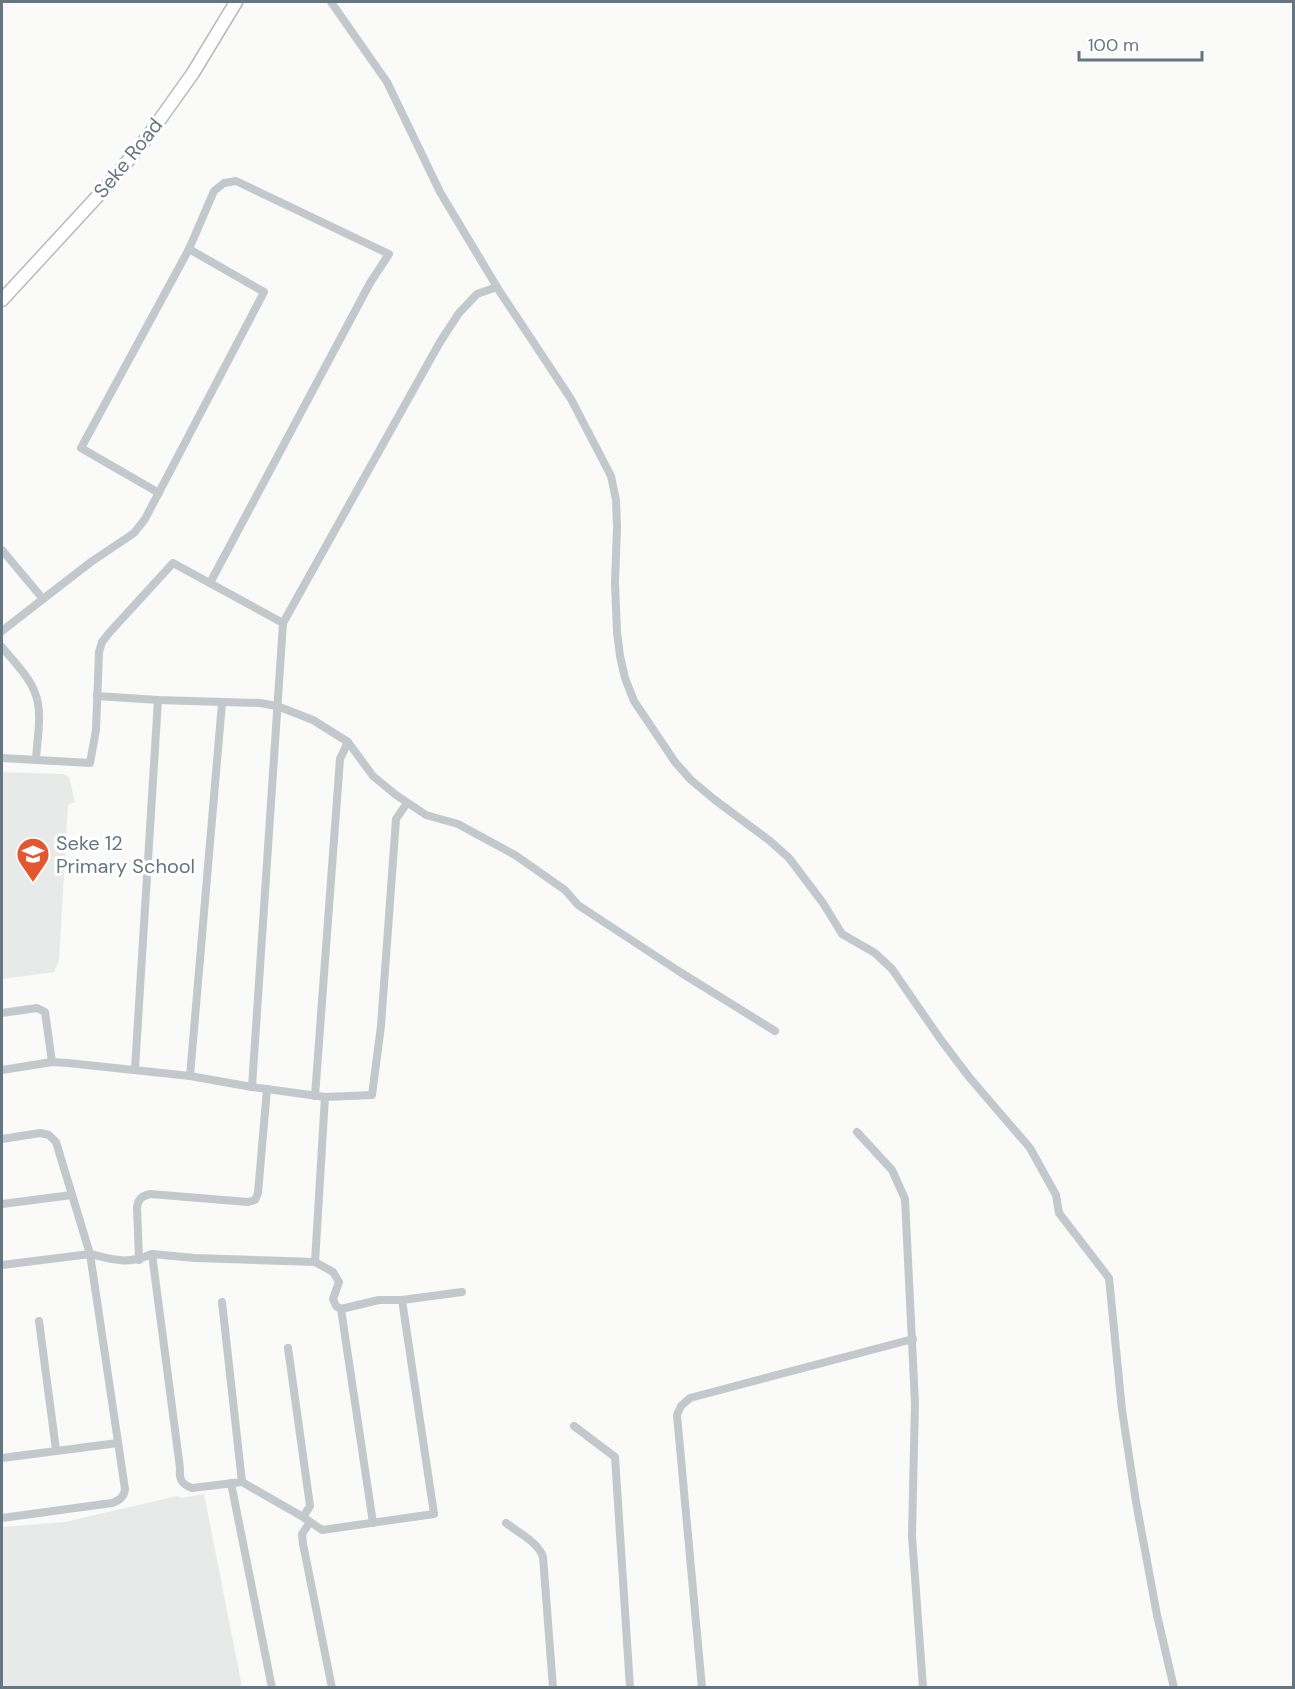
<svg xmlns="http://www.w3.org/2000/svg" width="1295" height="1689" viewBox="0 0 1295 1689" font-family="'DM Sans',sans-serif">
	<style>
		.built { fill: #e8e9e9 }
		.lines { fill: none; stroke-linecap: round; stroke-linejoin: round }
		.primary-casing { stroke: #b5babe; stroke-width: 15 }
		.minor { stroke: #c3c8cc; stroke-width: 8 }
		.primary { stroke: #fff; stroke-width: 12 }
		.labels { text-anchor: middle; stroke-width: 6; stroke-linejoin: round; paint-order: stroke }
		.street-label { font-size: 20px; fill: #657683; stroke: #fff }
		.poi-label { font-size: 20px; fill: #657683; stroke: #fff; text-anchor: start }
	</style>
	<rect width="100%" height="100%" fill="#fafaf8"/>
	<g class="built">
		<path d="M 2,772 L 63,774 L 69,777 L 75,802 L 68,805 L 59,960 L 54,972 L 2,979 Z"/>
		<path d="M 204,1494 L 242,1687 L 2,1687 L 2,1527 L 65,1522 L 177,1496 L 181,1498 Z"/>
	</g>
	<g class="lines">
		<defs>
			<path id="primary" d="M 2,300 L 107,186 L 146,139 L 193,73 L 236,2"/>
		</defs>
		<use href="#primary" class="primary-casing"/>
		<g class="minor">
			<path d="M 331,2 L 387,82 L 440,192 L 500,292 L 571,399 L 611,476 L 616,500 L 617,527 L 615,583 L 617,632 L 620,656 L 625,678 L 634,701 L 675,762 L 691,780 L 715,800 L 770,841 L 789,858 L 823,903 L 842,934 L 875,953 L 892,969 L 941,1040 L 969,1077 L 1030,1148 L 1056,1195 L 1059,1213 L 1109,1278 L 1122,1410 L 1136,1502 L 1157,1615 L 1174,1688"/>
			<path d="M 159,493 L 81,448 L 189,249 L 214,191 L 224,183 L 236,181 L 389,254 L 370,283 L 210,583"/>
			<path d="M 2,550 L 43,599 L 2,631"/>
			<path d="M 43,599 L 91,562 L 134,533 L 145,519 L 264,292 L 189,249"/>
			<path d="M 283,623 L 440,342 L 459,313 L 477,294 L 497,287"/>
			<path d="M 2,647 C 13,661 29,676 35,693 C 43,711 37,740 36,759"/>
			<path d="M 97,696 L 158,700 L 260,703 L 277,706 L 313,720 L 348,742 L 373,776 L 396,795 L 426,815 L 458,824 L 515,855 L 565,890 L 578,905 L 680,972 L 775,1031"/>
			<path d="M 2,758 L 90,763 L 96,730 L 99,652 L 102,642 L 109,633 L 173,563 L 283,623 L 252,1087"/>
			<path d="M 2,1013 L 37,1008 L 45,1012 L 52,1062"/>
			<path d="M 135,1069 L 158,700"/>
			<path d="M 2,1070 L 52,1062 L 68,1063 L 190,1076 L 252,1087 L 325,1097 L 372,1095 L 381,1026 L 396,819 L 407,803"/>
			<path d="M 190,1076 L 222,703"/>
			<path d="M 315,1096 L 340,759 L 348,742"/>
			<path d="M 857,1132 L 892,1170 L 905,1199 L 915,1403 L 912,1536 L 923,1688"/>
			<path d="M 2,1139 L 40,1133 L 49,1135 L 56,1142 L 90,1254 C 115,1260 126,1265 152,1254 L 180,1468 C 179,1479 181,1484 192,1488 L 242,1482 L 303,1517 L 322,1530 L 434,1514 L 402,1300"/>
			<path d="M 2,1204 L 72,1195"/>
			<path d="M 152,1254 L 195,1258 L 315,1262 L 333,1272 L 339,1282 L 333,1299 L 336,1306 L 341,1309 L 373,1523"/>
			<path d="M 139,1260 L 137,1207 C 138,1199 142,1196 150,1194 L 248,1202 L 255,1200 L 258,1193 L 267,1089"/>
			<path d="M 315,1262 L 325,1097"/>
			<path d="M 2,1265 L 90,1254 L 125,1489 C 124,1497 120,1500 112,1503 L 2,1518"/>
			<path d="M 222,1302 L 242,1482"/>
			<path d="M 341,1309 L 379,1300 L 402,1300 L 462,1292"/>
			<path d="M 39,1321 L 56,1450"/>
			<path d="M 288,1348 L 310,1506 L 303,1517"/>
			<path d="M 574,1426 L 615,1457 L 630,1688"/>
			<path d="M 2,1458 L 118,1443"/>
			<path d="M 231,1483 L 272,1688"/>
			<path d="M 310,1522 L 302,1534 L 303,1544 L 332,1688"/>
			<path d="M 506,1523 C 519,1533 538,1542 543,1557 L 553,1688"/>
			<path d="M 702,1688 L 677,1415 L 681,1406 L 690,1398 L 913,1339"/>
		</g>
		<use href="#primary" class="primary"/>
	</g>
	<defs>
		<symbol id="school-pin" viewBox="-11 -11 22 30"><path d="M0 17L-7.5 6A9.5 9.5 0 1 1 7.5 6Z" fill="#e4572e" stroke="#fff"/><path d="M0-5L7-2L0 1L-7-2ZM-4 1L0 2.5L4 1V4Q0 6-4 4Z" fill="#fff"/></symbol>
	</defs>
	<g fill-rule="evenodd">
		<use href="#school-pin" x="14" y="835" width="38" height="52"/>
	</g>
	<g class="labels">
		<g class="street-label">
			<text transform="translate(128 158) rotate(-51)" y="7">Seke Road</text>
		</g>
		<g class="poi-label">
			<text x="56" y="850">Seke 12<tspan x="56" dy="23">Primary School</tspan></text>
		</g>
	</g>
	<rect width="1295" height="1689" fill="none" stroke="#657683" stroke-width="6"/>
	<path d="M1079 51v9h123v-9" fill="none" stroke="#657683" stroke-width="3"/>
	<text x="1088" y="51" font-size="18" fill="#657683" stroke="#ffffff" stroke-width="4.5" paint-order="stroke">100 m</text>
</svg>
